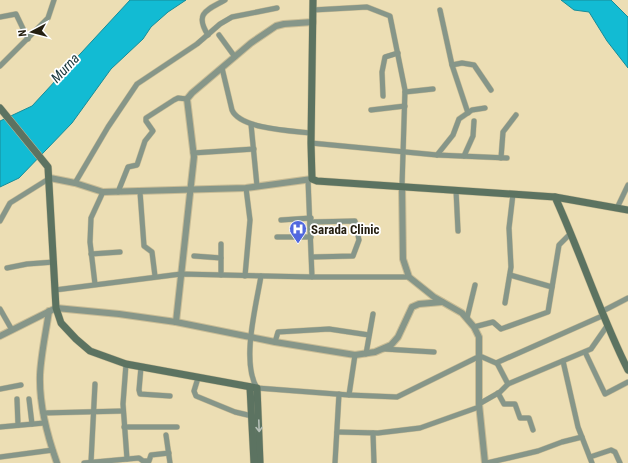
<svg xmlns="http://www.w3.org/2000/svg" width="628" height="463" viewBox="0 0 628 463" font-family="'Roboto Condensed',sans-serif">
	<style>
		.water { fill: #12bbd3; stroke: #188c98 }
		.lines { fill: none; stroke-linecap: round; stroke-linejoin: round }
		.minor-casing { stroke: #c8bc96; stroke-width: 6 }
		.tertiary-casing { stroke: #c8bc96; stroke-width: 8 }
		.secondary-casing { stroke: #c8bc96; stroke-width: 8 }
		.minor { stroke: #869689; stroke-width: 5 }
		.tertiary { stroke: #869689; stroke-width: 6 }
		.secondary { stroke: #5c7361; stroke-width: 7 }
		.oneway { stroke: #b6c0b8 }
		.labels { text-anchor: middle; stroke-width: 3.5; stroke-linejoin: round; paint-order: stroke }
		.poi-label { font-size: 13px; font-weight: bold; fill: #251f10; stroke: #fff; text-anchor: start }
		.water-label { font-size: 14px; font-style: italic; fill: #19373c; stroke: #fff }
	</style>
	<rect width="100%" height="100%" fill="#ecdeb4"/>
	<g class="water">
		<path d="M 130,0 L 186,0 L 168,12 L 151,27 L 143,39 L 111,69 L 72,123 L 19,178 L 0,187 L 0,121 L 32,106 Z"/>
		<path d="M 561,0 L 611,0 L 628,17 L 628,68 L 607,41 L 589,12 L 574,10 Z"/>
	</g>
	<g class="lines">
		<defs>
			<g id="minor">
				<path d="M 313,10 L 367,7 L 390,16 L 405,90 L 402,186"/>
				<path d="M 440,10 L 452,65 L 468,113"/>
				<path d="M 0,17 L 16,14 L 28,39"/>
				<path d="M 208,35 C 194,13 207,10 225,0"/>
				<path d="M 219,35 L 235,57"/>
				<path d="M 452,65 L 462,63 L 474,65 L 491,90"/>
				<path d="M 0,66 L 48,18 L 54,0"/>
				<path d="M 222,68 L 232,110 C 240,129 293,131 311,133"/>
				<path d="M 405,92 L 433,89"/>
				<path d="M 383,96 L 382,72 L 385,57 L 398,53"/>
				<path d="M 371,110 L 405,106"/>
				<path d="M 251,124 L 257,186"/>
				<path d="M 311,143 L 437,155 L 507,158"/>
				<path d="M 193,153 L 254,149"/>
				<path d="M 437,155 L 453,135 L 459,119 L 472,110 L 485,108"/>
				<path d="M 464,156 L 473,136 L 474,121"/>
				<path d="M 501,158 L 503,132 L 516,115"/>
				<path d="M 308,180 L 312,277 L 409,277"/>
				<path d="M 75,183 L 108,127 L 137,84 L 197,44 L 220,24 L 232,17 L 277,8"/>
				<path d="M 456,190 L 458,231"/>
				<path d="M 118,192 L 128,167 L 137,165 L 145,141 L 153,131 L 146,121 L 146,118 L 174,100 L 178,98 L 187,99"/>
				<path d="M 140,192 L 144,246 L 152,252 L 155,276"/>
				<path d="M 617,208 L 628,185"/>
				<path d="M 281,220 L 311,218"/>
				<path d="M 0,221 L 10,203 L 50,178"/>
				<path d="M 311,222 L 355,221 L 359,240 L 353,256 L 312,257"/>
				<path d="M 277,237 L 311,237"/>
				<path d="M 91,254 L 120,252"/>
				<path d="M 194,256 L 221,258"/>
				<path d="M 7,268 L 27,264 L 54,262"/>
				<path d="M 221,275 L 221,244"/>
				<path d="M 510,275 L 552,287"/>
				<path d="M 245,276 L 250,220 L 246,188"/>
				<path d="M 261,276 C 256,306 241,362 257,388 L 349,395 L 355,355"/>
				<path d="M 95,284 L 90,242 L 91,218 L 103,192"/>
				<path d="M 55,290 L 181,274 L 312,277"/>
				<path d="M 505,303 L 511,267 L 509,228 L 513,194"/>
				<path d="M 0,309 L 12,330"/>
				<path d="M 601,312 L 628,298"/>
				<path d="M 467,318 L 475,285"/>
				<path d="M 474,327 L 493,322 L 501,329 L 548,312 L 559,245 L 571,233"/>
				<path d="M 275,342 L 278,332 L 329,329 L 369,335"/>
				<path d="M 384,349 L 434,352"/>
				<path d="M 585,352 L 605,394 L 628,382"/>
				<path d="M 366,354 L 373,314"/>
				<path d="M 563,361 L 578,427 L 592,463"/>
				<path d="M 497,363 L 508,384"/>
				<path d="M 126,364 L 123,404 L 127,459"/>
				<path d="M 141,367 L 139,390 L 140,394 L 170,396"/>
				<path d="M 198,378 L 194,391 L 196,396 L 235,412 L 252,416"/>
				<path d="M 0,389 L 21,385"/>
				<path d="M 498,393 L 504,404 L 515,404 L 520,418 L 529,418 L 533,430"/>
				<path d="M 349,395 L 397,397 L 480,356 L 496,363 L 602,316"/>
				<path d="M 17,399 L 18,425"/>
				<path d="M 29,399 L 32,424"/>
				<path d="M 479,404 L 500,392 L 508,384 L 591,349 L 607,326"/>
				<path d="M 43,413 L 123,411"/>
				<path d="M 0,427 L 44,423"/>
				<path d="M 124,427 L 177,427"/>
				<path d="M 337,432 L 378,433 L 420,428 L 479,407"/>
				<path d="M 373,433 L 374,463"/>
				<path d="M 166,435 L 170,463"/>
				<path d="M 0,457 L 53,450"/>
				<path d="M 590,457 L 611,450 L 615,452 L 620,463"/>
				<path d="M 91,462 L 95,384"/>
				<path d="M 84,463 L 139,458 L 143,461 L 149,461 L 151,455 L 169,453"/>
				<path d="M 335,463 L 339,394"/>
				<path d="M 487,463 L 538,451 L 562,442 L 582,437"/>
			</g>
			<g id="tertiary">
				<path d="M 50,178 L 75,183 L 103,192 L 246,188 L 312,179"/>
				<path d="M 402,186 L 403,259 L 409,277 L 434,297 L 462,313 L 474,327 L 479,337 L 479,404 L 485,463"/>
				<path d="M 49,311 C 46,332 41,354 40,375 C 39,406 47,435 57,463"/>
				<path d="M 176,322 L 194,157 L 187,99 L 192,93 L 251,43 L 276,26 L 284,24 L 313,22"/>
				<path d="M 0,336 L 56,308 L 119,314 L 176,322 L 275,342 L 355,355 L 375,352 L 391,345 L 398,337 L 412,307 L 419,304 L 442,302"/>
			</g>
			<g id="secondary">
				<path d="M 313,0 L 311,143 L 312,179 L 317,181 L 555,197 C 581,254 600,314 628,370"/>
				<path d="M 0,108 L 48,167 L 56,308 L 61,323 L 76,339 L 90,351 L 126,364 L 257,388 L 260,463"/>
				<path d="M 555,197 L 628,210"/>
				<path d="M 250,387 L 254,463"/>
			</g>
		</defs>
		<use href="#minor" class="minor-casing"/>
		<use href="#tertiary" class="tertiary-casing"/>
		<use href="#secondary" class="secondary-casing"/>
		<use href="#minor" class="minor"/>
		<use href="#tertiary" class="tertiary"/>
		<use href="#secondary" class="secondary"/>
	</g>
	<defs><path id="oneway-shaft" d="M-6 0H5M1.5-3L5.5 0L1.5 3" fill="none" stroke-width="1.6" stroke-linecap="round" stroke-linejoin="round"/></defs>
	<use class="oneway" href="#oneway-shaft" transform="translate(259 426) rotate(88)"/>
	<defs>
		<symbol id="hospital-pin" viewBox="-11 -11 22 30"><path d="M0 17L-7.5 6A9.5 9.5 0 1 1 7.5 6Z" fill="#5168de" stroke="#fff"/><path d="M-5-5h3v3.5h4V-5h3V5h-3V1.5h-4V5h-3Z" fill="#fff"/></symbol>
	</defs>
	<g fill-rule="evenodd">
		<use href="#hospital-pin" x="288" y="219" width="20" height="27"/>
	</g>
	<g class="labels">
		<g class="poi-label">
			<text x="311" y="234">Sarada Clinic</text>
		</g>
		<g class="water-label">
			<text transform="translate(65 68) rotate(-47)" y="5">Murna</text>
		</g>
	</g>
	<g transform="translate(32 32) rotate(263)" stroke="#ffffff" stroke-width="3" paint-order="stroke">
	<path d="M0-3L7 15L0 10L-7 15Z" fill="#251f10"/>
	<text y="-6" font-size="11" font-weight="bold" text-anchor="middle" fill="#251f10">N</text>
	</g>
</svg>
